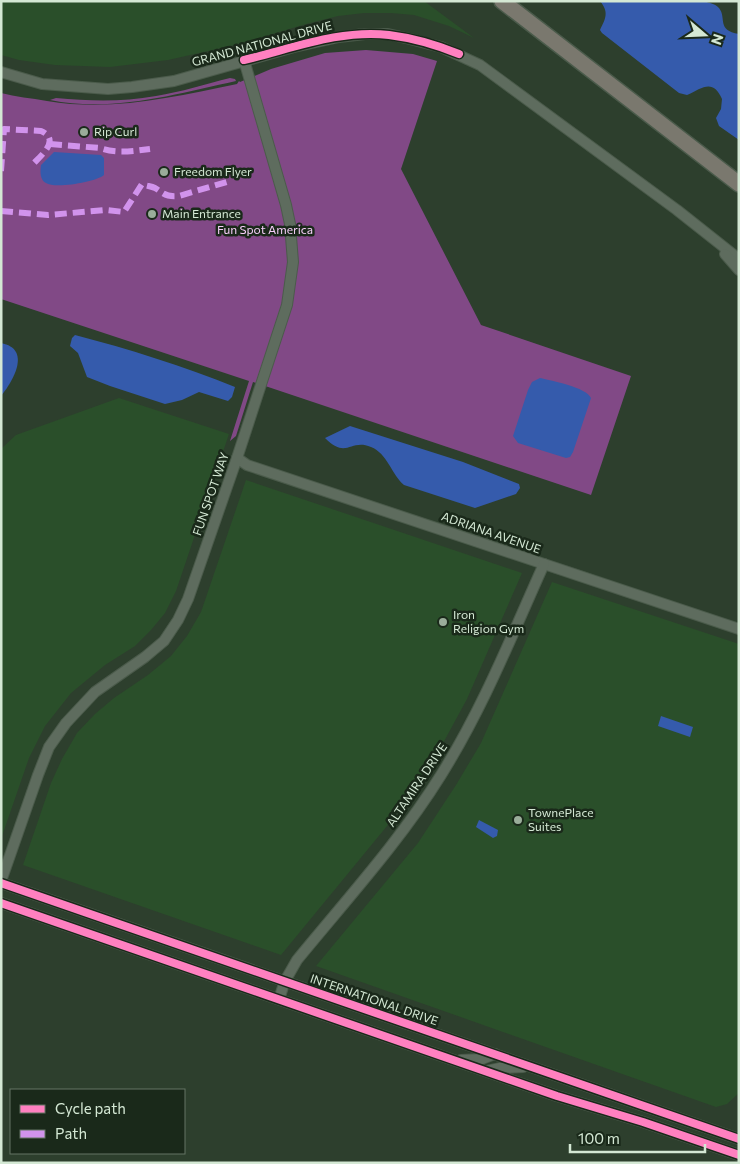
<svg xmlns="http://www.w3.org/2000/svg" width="740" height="1164" viewBox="0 0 740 1164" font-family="Commissioner,sans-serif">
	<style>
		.built { fill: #2a4f2a }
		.green { fill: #814986 }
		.water { fill: #355bac }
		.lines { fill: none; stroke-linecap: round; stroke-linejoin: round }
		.minor-casing { stroke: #4b5b4b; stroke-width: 12 }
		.highway-casing { stroke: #4b5b4b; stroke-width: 18 }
		.minor { stroke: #5e6c5e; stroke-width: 10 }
		.highway { stroke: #7a786e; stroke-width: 15 }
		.quiet { stroke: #d193ec; stroke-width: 6; stroke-dasharray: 12 6; stroke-linecap: butt }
		.cycleway-casing { stroke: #1a291a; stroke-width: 11 }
		.cycleway { stroke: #ff80c0; stroke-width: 8 }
		.poi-dot { fill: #9aad9a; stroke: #1a291a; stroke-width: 2 }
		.labels { text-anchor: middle; stroke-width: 5; stroke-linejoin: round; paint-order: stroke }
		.street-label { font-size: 12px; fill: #d4e8d4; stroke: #1a291a }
		.poi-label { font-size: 12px; fill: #d4e8d4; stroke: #1a291a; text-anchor: start }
		.park-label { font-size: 12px; fill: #f7cefa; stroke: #1a291a }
	</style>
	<rect width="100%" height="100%" fill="#2d3f2d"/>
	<g class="built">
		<path d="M 1,1 L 424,1 L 474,38 L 449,26 L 414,15 L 391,13 L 364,13 L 338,16 L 306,24 L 239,44 L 168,60 L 110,67 L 55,65 L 19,60 L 1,55 Z"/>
		<path d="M 119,398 L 229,434 L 176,591 L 165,613 L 151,630 L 135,646 L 105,665 L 71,693 L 45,726 L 29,758 L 1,839 L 1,449 L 16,435 Z"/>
		<path d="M 246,480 L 522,573 L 467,699 L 442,745 L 387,826 L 281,955 L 23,865 L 51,783 L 62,759 L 77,733 L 95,714 L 114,698 L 148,675 L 171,656 L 187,636 L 201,612 Z"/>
		<path d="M 552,582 L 739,644 L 739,1093 L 727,1104 L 716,1107 L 316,966 L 418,843 L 456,785 L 481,743 Z"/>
	</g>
	<g class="green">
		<path d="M 366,50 L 413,54 L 437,61 L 401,169 L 481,325 L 631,376 L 591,495 L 253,382 L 236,436 L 230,441 L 249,381 L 1,299 L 1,93 C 16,97 31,98 47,101 C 112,112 173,97 237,84 L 239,81 L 240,82 L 271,69 L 325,53 Z"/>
		<path d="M 230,78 L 235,79 L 236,81 C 177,94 111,113 50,100 L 56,98 C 90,101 122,102 156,96 C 181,92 206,84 230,78 Z"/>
	</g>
	<g class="water">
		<path d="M 600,1 L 704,1 C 709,3 716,4 719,8 C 727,18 716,30 739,34 L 739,140 L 719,126 L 716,118 L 721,109 L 722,99 C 713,78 702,88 687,95 L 679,93 L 602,33 L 600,30 C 606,18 609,12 600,1 Z"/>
		<path d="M 54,152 L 101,155 L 104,158 L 104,175 C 96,182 55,189 46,183 C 40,180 40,172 41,165 Z"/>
		<path d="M 75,335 C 129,349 183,366 235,387 L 232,397 L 228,401 L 199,392 L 182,400 L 165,404 L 110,386 L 87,377 L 78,353 L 70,346 L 72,338 Z"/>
		<path d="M 1,343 C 32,349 13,381 1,396 Z"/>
		<path d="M 540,378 C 552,381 586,387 591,398 L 573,452 L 570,457 L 566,458 L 518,443 L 513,436 L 528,390 L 532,382 Z"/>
		<path d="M 350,426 L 463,462 L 519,484 L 520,488 L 516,494 L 475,508 L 404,485 C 392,475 387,453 371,447 C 350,438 347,460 325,438 Z"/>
		<path d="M 661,716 L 693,727 L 690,737 L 658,726 Z"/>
		<path d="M 479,820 L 498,830 L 497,836 L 493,838 L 476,827 Z"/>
	</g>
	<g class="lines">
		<defs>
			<g id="minor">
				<path d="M 1,72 L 42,84 L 108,89 L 132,87 L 174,81 L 294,47 L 339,37 L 365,34 L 388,34 L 410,39 L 441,47 L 480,65 L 677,210 L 739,259"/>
				<path d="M 725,254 L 739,270"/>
				<path d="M 237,458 L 247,465 L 739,629"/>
				<path d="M 1,881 L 38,775 L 49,747 L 66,723 L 95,692 L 145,657 L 164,641 L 178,620 L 188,599 L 237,458 L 287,305 L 293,262 L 290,224 L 286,205 L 244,60"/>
				<path d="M 1,883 L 739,1139"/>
				<path d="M 1,903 L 557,1096 L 643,1122 L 739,1155"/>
				<path d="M 279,999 L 285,981 L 297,960 C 347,899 400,841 441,775 C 483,708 512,635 544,564"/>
				<path d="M 461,1060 L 482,1059 L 495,1054"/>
				<path d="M 486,1071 L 500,1068 L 523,1067"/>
			</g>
			<path id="highway" d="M 502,1 L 739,184"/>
		</defs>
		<use href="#minor" class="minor-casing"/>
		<use href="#highway" class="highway-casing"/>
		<use href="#minor" class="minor"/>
		<use href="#highway" class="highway"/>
		<g class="quiet">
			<path d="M 50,144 L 100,148 C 116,154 134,151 150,149"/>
			<path d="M 1,171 L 4,129 L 41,131 C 60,139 43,154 34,163"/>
			<path d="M 1,211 L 48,215 L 106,210 L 124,212 L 142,184 C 146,186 151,186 155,188 C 165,194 165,197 179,196 L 230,181"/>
		</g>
		<defs>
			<g id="cycleway">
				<path d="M 244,60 C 291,49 340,29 389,35 C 413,38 437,45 459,54"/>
				<path d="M 1,883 L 739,1139"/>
				<path d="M 1,903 L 557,1096 L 643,1122 L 739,1155"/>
			</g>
		</defs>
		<use href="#cycleway" class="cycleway-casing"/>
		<use href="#cycleway" class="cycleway"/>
	</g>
	<g class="poi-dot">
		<circle cx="84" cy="132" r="5"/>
		<circle cx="164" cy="172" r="5"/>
		<circle cx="152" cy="214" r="5"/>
		<circle cx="443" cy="622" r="5"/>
		<circle cx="518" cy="820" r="5"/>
	</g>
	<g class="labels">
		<g class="street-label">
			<text transform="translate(262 44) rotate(-15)" y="4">GRAND NATIONAL DRIVE</text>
			<text transform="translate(211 494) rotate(-71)" y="4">FUN SPOT WAY</text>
			<text transform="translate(491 533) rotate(19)" y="4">ADRIANA AVENUE</text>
			<text transform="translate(417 785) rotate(-56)" y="4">ALTAMIRA DRIVE</text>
			<text transform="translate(374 1000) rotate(19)" y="4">INTERNATIONAL DRIVE</text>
		</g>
		<g class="poi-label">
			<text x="94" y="136">Rip Curl</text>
			<text x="174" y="176">Freedom Flyer</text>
			<text x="162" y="218">Main Entrance</text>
			<text x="453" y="619">Iron<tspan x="453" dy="14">Religion Gym</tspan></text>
			<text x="528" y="817">TownePlace<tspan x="528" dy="14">Suites</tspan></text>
		</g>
		<g class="park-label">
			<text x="265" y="234">Fun Spot America</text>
		</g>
	</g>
	<rect width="740" height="1164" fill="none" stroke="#d4e8d4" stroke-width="5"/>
	<rect x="10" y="1089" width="175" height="65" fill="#1a291a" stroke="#647564"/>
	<rect x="20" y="1105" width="25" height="8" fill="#ff80c0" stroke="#647564"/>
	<text x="55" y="1114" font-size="15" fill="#d4e8d4">Cycle path</text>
	<rect x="20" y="1130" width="25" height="8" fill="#d193ec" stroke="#647564"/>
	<text x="55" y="1139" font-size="15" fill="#d4e8d4">Path</text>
	<g transform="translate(705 35) rotate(109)" stroke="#1a291a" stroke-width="4" paint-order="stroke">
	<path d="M0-4L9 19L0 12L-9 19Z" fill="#d4e8d4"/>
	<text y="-8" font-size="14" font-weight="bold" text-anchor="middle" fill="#d4e8d4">N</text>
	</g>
	<path d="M570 1144v8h135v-8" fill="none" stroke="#d4e8d4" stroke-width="2.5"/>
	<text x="578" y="1144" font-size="15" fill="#d4e8d4" stroke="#1a291a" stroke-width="4" paint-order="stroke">100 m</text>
</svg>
